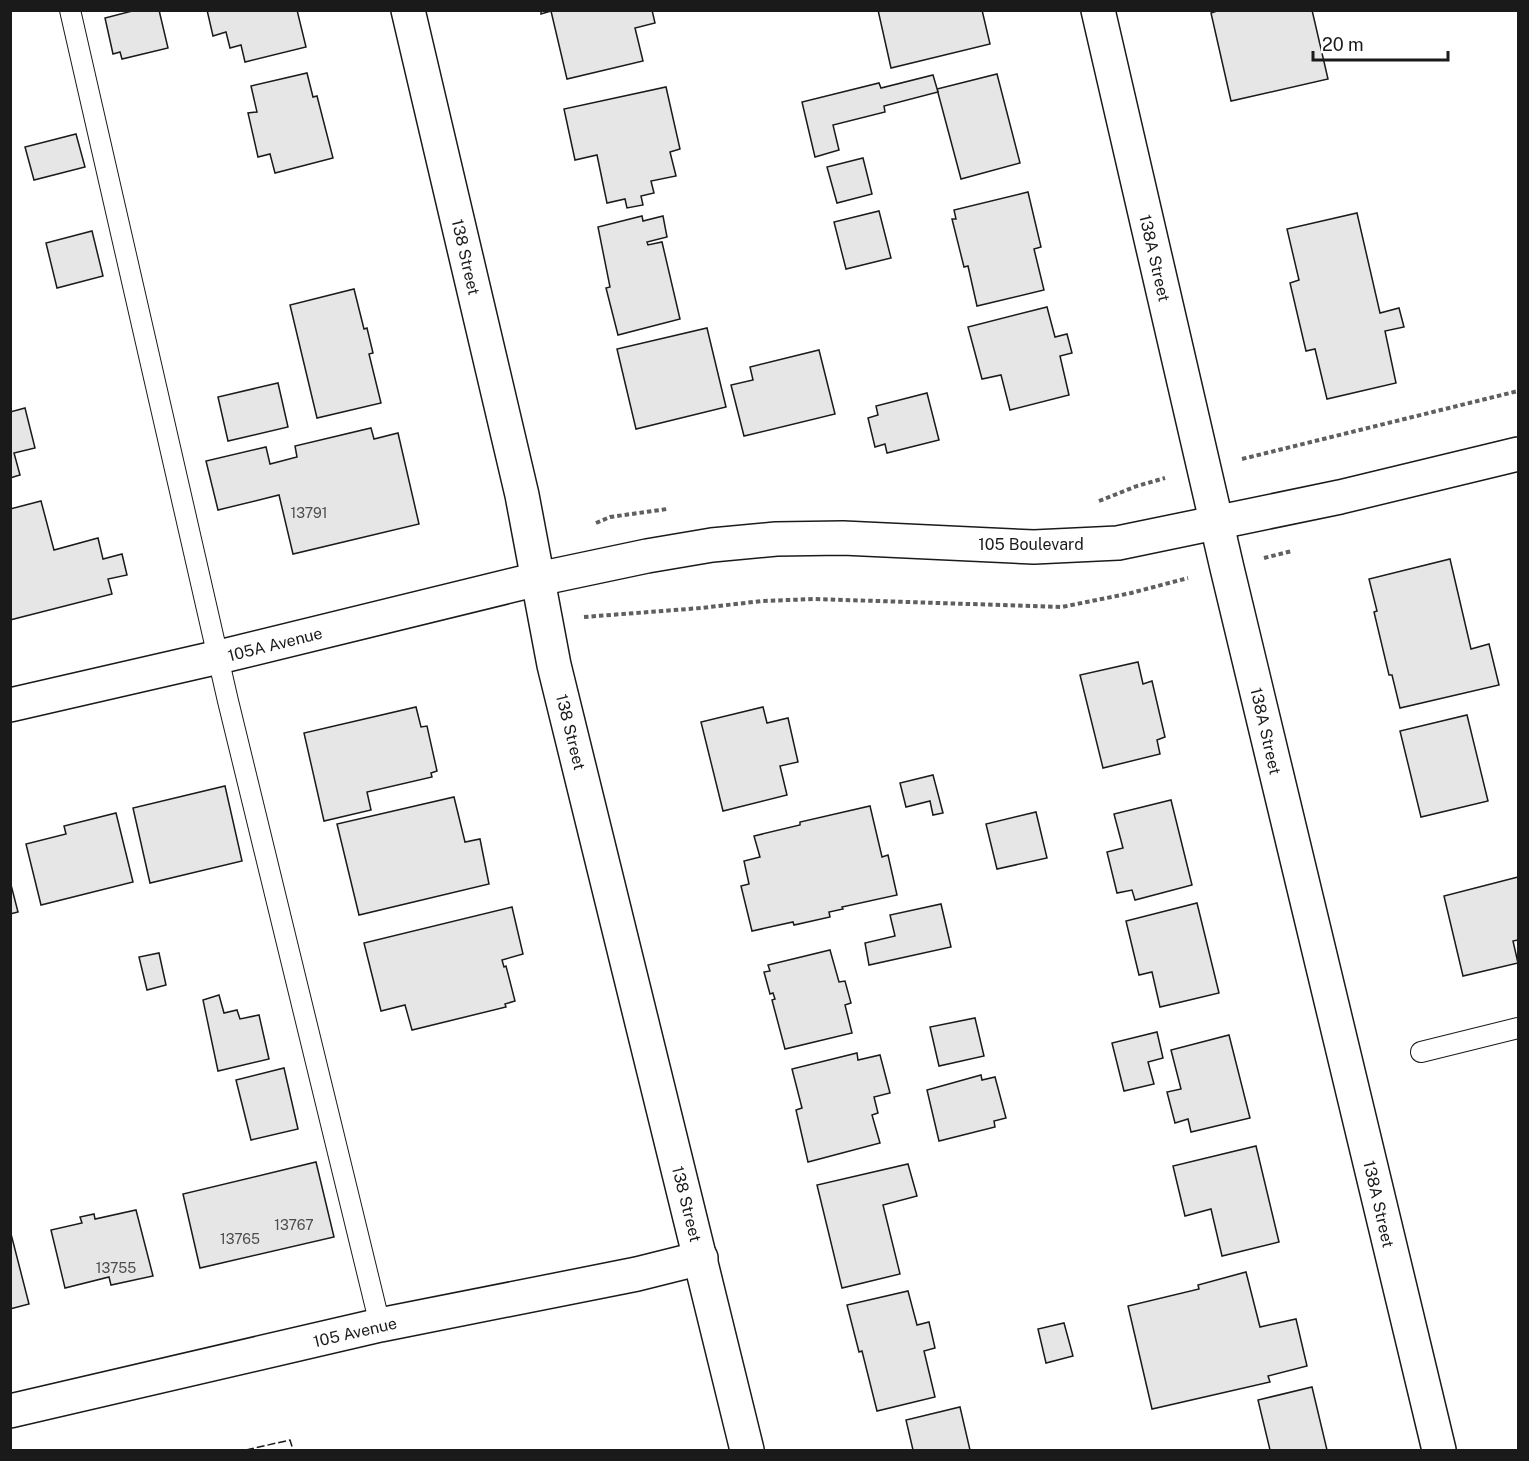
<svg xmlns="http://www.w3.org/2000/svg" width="1529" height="1461" viewBox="0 0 1529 1461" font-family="'Public Sans',sans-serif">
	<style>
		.building { fill: #e6e6e6; stroke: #1a1a1a; stroke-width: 1.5 }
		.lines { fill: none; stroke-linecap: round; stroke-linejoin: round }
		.lane-casing { stroke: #1a1a1a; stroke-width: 22 }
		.street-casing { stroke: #1a1a1a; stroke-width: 36 }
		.secondary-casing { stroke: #1a1a1a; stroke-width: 36 }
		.path { stroke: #5f5f5f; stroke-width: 4; stroke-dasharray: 4.5 3; stroke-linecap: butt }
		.lane { stroke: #fff; stroke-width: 20 }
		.street { stroke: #fff; stroke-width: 33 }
		.secondary { stroke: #fff; stroke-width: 33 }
		.fence { stroke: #1a1a1a; stroke-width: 1.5; stroke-dasharray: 8 3; stroke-linecap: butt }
		.labels { text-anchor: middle; stroke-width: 4.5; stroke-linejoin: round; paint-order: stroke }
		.number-label { font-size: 14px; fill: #4d4d4d }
		.street-label { font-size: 16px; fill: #1a1a1a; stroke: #fff }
	</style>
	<rect width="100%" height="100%" fill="#fff"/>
	<g class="building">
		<path d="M 136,10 L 159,10 L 168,48 L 122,59 L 120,52 L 113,54 L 105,18 Z"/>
		<path d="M 207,10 L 297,10 L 306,47 L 245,62 L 241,45 L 230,48 L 226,32 L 213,36 Z"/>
		<path d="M 541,10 L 652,10 L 655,23 L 635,28 L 643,61 L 567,79 L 551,11 L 541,14 Z"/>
		<path d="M 878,10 L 982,10 L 990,44 L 891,68 Z"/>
		<path d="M 1220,10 L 1312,10 L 1328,79 L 1231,101 L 1211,13 Z"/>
		<path d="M 307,73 L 313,97 L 317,96 L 333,158 L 275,173 L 270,154 L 258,157 L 248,113 L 257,112 L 251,86 Z"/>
		<path d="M 997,74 L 1020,163 L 961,179 L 937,89 Z"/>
		<path d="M 933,75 L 938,92 L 884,106 L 885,112 L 833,125 L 839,150 L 815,157 L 802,102 L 879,83 L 881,88 Z"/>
		<path d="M 666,87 L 680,149 L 670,152 L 676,176 L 651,181 L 654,193 L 641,196 L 643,205 L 627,208 L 625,199 L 607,203 L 597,155 L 575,160 L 564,109 Z"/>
		<path d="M 76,134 L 85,167 L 34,180 L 25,147 Z"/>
		<path d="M 863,158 L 872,194 L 837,203 L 827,167 Z"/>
		<path d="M 1028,192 L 1041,247 L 1034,249 L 1044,290 L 977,306 L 968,266 L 964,267 L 952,219 L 956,219 L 954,210 Z"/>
		<path d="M 879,211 L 891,258 L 846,269 L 834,222 Z"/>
		<path d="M 1357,213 L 1380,313 L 1399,308 L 1404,327 L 1385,331 L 1396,383 L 1327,399 L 1315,349 L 1306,351 L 1290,283 L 1299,280 L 1287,229 Z"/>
		<path d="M 642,216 L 643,221 L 663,216 L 667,237 L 647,242 L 648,245 L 662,242 L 680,319 L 618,335 L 606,288 L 610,287 L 598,227 Z"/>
		<path d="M 92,231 L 103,276 L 57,288 L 46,243 Z"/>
		<path d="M 354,289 L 364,329 L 367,328 L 373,353 L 369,354 L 381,403 L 317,418 L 290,305 Z"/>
		<path d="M 1047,307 L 1055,337 L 1067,334 L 1072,353 L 1060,356 L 1069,395 L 1010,410 L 1001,375 L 982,379 L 968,327 Z"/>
		<path d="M 707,328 L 726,407 L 636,429 L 617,349 Z"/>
		<path d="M 819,350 L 835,414 L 744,436 L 731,385 L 753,380 L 750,367 Z"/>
		<path d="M 278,383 L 288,427 L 228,441 L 218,397 Z"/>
		<path d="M 927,393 L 939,440 L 887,453 L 885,444 L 875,447 L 868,418 L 878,415 L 876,406 Z"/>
		<path d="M 25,408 L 35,448 L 14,453 L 20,475 L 10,478 L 10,412 Z"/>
		<path d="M 371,428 L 374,439 L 398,433 L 419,524 L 293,554 L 279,495 L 218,510 L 206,461 L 266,447 L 270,464 L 297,457 L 295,446 Z"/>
		<path d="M 41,501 L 54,550 L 98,538 L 103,559 L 122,554 L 127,575 L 108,579 L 112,594 L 10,620 L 10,509 Z"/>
		<path d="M 1450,559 L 1471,649 L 1489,644 L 1499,685 L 1400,708 L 1392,675 L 1389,675 L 1374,612 L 1377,611 L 1369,579 Z"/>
		<path d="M 1138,662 L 1143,684 L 1152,681 L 1165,737 L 1157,740 L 1160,754 L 1103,768 L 1080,675 Z"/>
		<path d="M 416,707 L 421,727 L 427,726 L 437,771 L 431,773 L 432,777 L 367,792 L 371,810 L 324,821 L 304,733 Z"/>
		<path d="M 763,707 L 767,723 L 788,718 L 798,762 L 780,766 L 787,795 L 723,811 L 701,722 Z"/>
		<path d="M 1467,715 L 1488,801 L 1421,817 L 1400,731 Z"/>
		<path d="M 933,775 L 943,813 L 933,815 L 930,801 L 906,807 L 900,783 Z"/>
		<path d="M 225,786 L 242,861 L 150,883 L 133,808 Z"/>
		<path d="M 454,797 L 465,842 L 480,839 L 489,884 L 359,915 L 337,824 Z"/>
		<path d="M 1171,800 L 1192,885 L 1135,900 L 1132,890 L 1117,893 L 1107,852 L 1123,848 L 1114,814 Z"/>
		<path d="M 870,806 L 882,857 L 888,855 L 897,895 L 842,907 L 843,909 L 829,912 L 830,917 L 794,925 L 793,922 L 752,931 L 741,886 L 749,884 L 744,861 L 760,857 L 754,836 L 800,825 L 800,822 Z"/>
		<path d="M 1036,812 L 1047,858 L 997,869 L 986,824 Z"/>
		<path d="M 116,813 L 133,882 L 41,905 L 26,844 L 66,834 L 64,826 Z"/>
		<path d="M 1518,877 L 1518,940 L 1513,941 L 1518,963 L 1463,976 L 1444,896 Z"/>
		<path d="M 10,881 L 18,912 L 10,914 Z"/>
		<path d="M 1197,903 L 1219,993 L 1160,1007 L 1152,972 L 1139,975 L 1126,921 Z"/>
		<path d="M 941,904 L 951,947 L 869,965 L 865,943 L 895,936 L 890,915 Z"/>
		<path d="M 512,907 L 523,954 L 502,960 L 504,967 L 506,966 L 515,1001 L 505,1004 L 506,1007 L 412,1030 L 405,1005 L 381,1011 L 364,943 Z"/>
		<path d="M 830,950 L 839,982 L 845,981 L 851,1003 L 845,1005 L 852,1033 L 785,1049 L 772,1000 L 775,999 L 773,993 L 770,994 L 764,972 L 770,971 L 768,965 Z"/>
		<path d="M 159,953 L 166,985 L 147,990 L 139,957 Z"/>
		<path d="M 219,995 L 224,1013 L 237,1010 L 240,1019 L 259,1015 L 269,1059 L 218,1071 L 203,1000 Z"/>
		<path d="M 975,1018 L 984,1056 L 939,1066 L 930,1027 Z"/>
		<path d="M 1157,1032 L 1163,1058 L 1148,1062 L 1154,1084 L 1124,1091 L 1112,1043 Z"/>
		<path d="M 1229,1035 L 1250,1118 L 1191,1132 L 1188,1119 L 1175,1123 L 1167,1092 L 1181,1089 L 1171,1050 Z"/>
		<path d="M 857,1053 L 858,1060 L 880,1055 L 890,1093 L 874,1097 L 878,1113 L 872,1115 L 880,1143 L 808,1162 L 796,1110 L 802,1108 L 792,1069 Z"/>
		<path d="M 284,1068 L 298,1129 L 251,1140 L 236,1080 Z"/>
		<path d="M 981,1075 L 982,1080 L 995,1077 L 1006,1118 L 994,1121 L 995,1127 L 939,1141 L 927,1090 Z"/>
		<path d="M 1256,1146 L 1279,1242 L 1222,1256 L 1211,1209 L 1185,1216 L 1173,1166 Z"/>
		<path d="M 316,1162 L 334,1237 L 200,1268 L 183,1194 Z"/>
		<path d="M 908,1164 L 917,1196 L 883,1205 L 900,1274 L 842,1288 L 817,1185 Z"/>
		<path d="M 136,1210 L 153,1276 L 111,1285 L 109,1277 L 65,1288 L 51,1230 L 82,1223 L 80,1217 L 94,1214 L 95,1219 Z"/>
		<path d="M 10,1230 L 29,1304 L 10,1309 Z"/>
		<path d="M 1246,1272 L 1260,1327 L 1296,1319 L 1307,1366 L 1268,1376 L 1270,1382 L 1152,1409 L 1128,1306 L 1199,1289 L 1198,1285 Z"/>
		<path d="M 908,1291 L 917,1325 L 929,1322 L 935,1348 L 924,1351 L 935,1397 L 877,1411 L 862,1351 L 859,1352 L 847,1305 Z"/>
		<path d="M 1064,1323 L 1073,1356 L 1046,1363 L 1038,1329 Z"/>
		<path d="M 1312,1387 L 1327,1450 L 1270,1450 L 1258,1400 Z"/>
		<path d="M 960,1407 L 970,1450 L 913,1450 L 906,1420 Z"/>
	</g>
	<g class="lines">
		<defs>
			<g id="lane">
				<path d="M 70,10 L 228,701 L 380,1325"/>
				<path d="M 1421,1052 L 1518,1028"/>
			</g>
			<g id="street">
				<path d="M 1098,10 L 1227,568 L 1439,1450"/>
				<path d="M 10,1411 L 380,1325 L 637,1274 L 701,1258"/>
			</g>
			<g id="secondary">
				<path d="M 408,10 L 522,495 L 554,665 L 747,1450"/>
				<path d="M 10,705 L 219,657 L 538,579 L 647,556 L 712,545 L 776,539 L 843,538 L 1034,547 L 1118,543 L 1340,497 L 1518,454"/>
			</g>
		</defs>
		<use href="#lane" class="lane-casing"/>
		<use href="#street" class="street-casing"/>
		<use href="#secondary" class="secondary-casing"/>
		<g class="path">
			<path d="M 1242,459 L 1518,391"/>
			<path d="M 1099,501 L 1137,486 L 1165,478"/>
			<path d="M 596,523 L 610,517 L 667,509"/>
			<path d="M 1264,558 L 1292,551"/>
			<path d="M 584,617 L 701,608 L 762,601 L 815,599 L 1062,607 L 1131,593 L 1188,578"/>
		</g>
		<use href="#lane" class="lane"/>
		<use href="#street" class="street"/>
		<use href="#secondary" class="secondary"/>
		<path class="fence" d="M 246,1450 L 290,1440 L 293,1450"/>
	</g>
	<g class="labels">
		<g class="number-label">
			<text x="309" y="518">13791</text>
			<text x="294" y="1230">13767</text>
			<text x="240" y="1244">13765</text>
			<text x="116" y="1273">13755</text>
		</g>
		<g class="street-label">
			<text transform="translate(466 257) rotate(77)" y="6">138 Street</text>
			<text transform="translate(1155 258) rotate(77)" y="6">138A Street</text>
			<text x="1031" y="550">105 Boulevard</text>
			<text transform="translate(275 644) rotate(-14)" y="6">105A Avenue</text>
			<text transform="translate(1266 731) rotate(77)" y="6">138A Street</text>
			<text transform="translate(571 732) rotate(76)" y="6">138 Street</text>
			<text transform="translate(687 1204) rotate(76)" y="6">138 Street</text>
			<text transform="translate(1379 1204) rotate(77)" y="6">138A Street</text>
			<text transform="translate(355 1332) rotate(-13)" y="6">105 Avenue</text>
		</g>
	</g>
	<rect width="1529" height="1461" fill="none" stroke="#1a1a1a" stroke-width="24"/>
	<path d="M1313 51v9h135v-9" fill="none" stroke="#1a1a1a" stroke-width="3"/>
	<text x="1322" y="51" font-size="18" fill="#1a1a1a" stroke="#ffffff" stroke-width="4.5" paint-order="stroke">20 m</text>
</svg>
